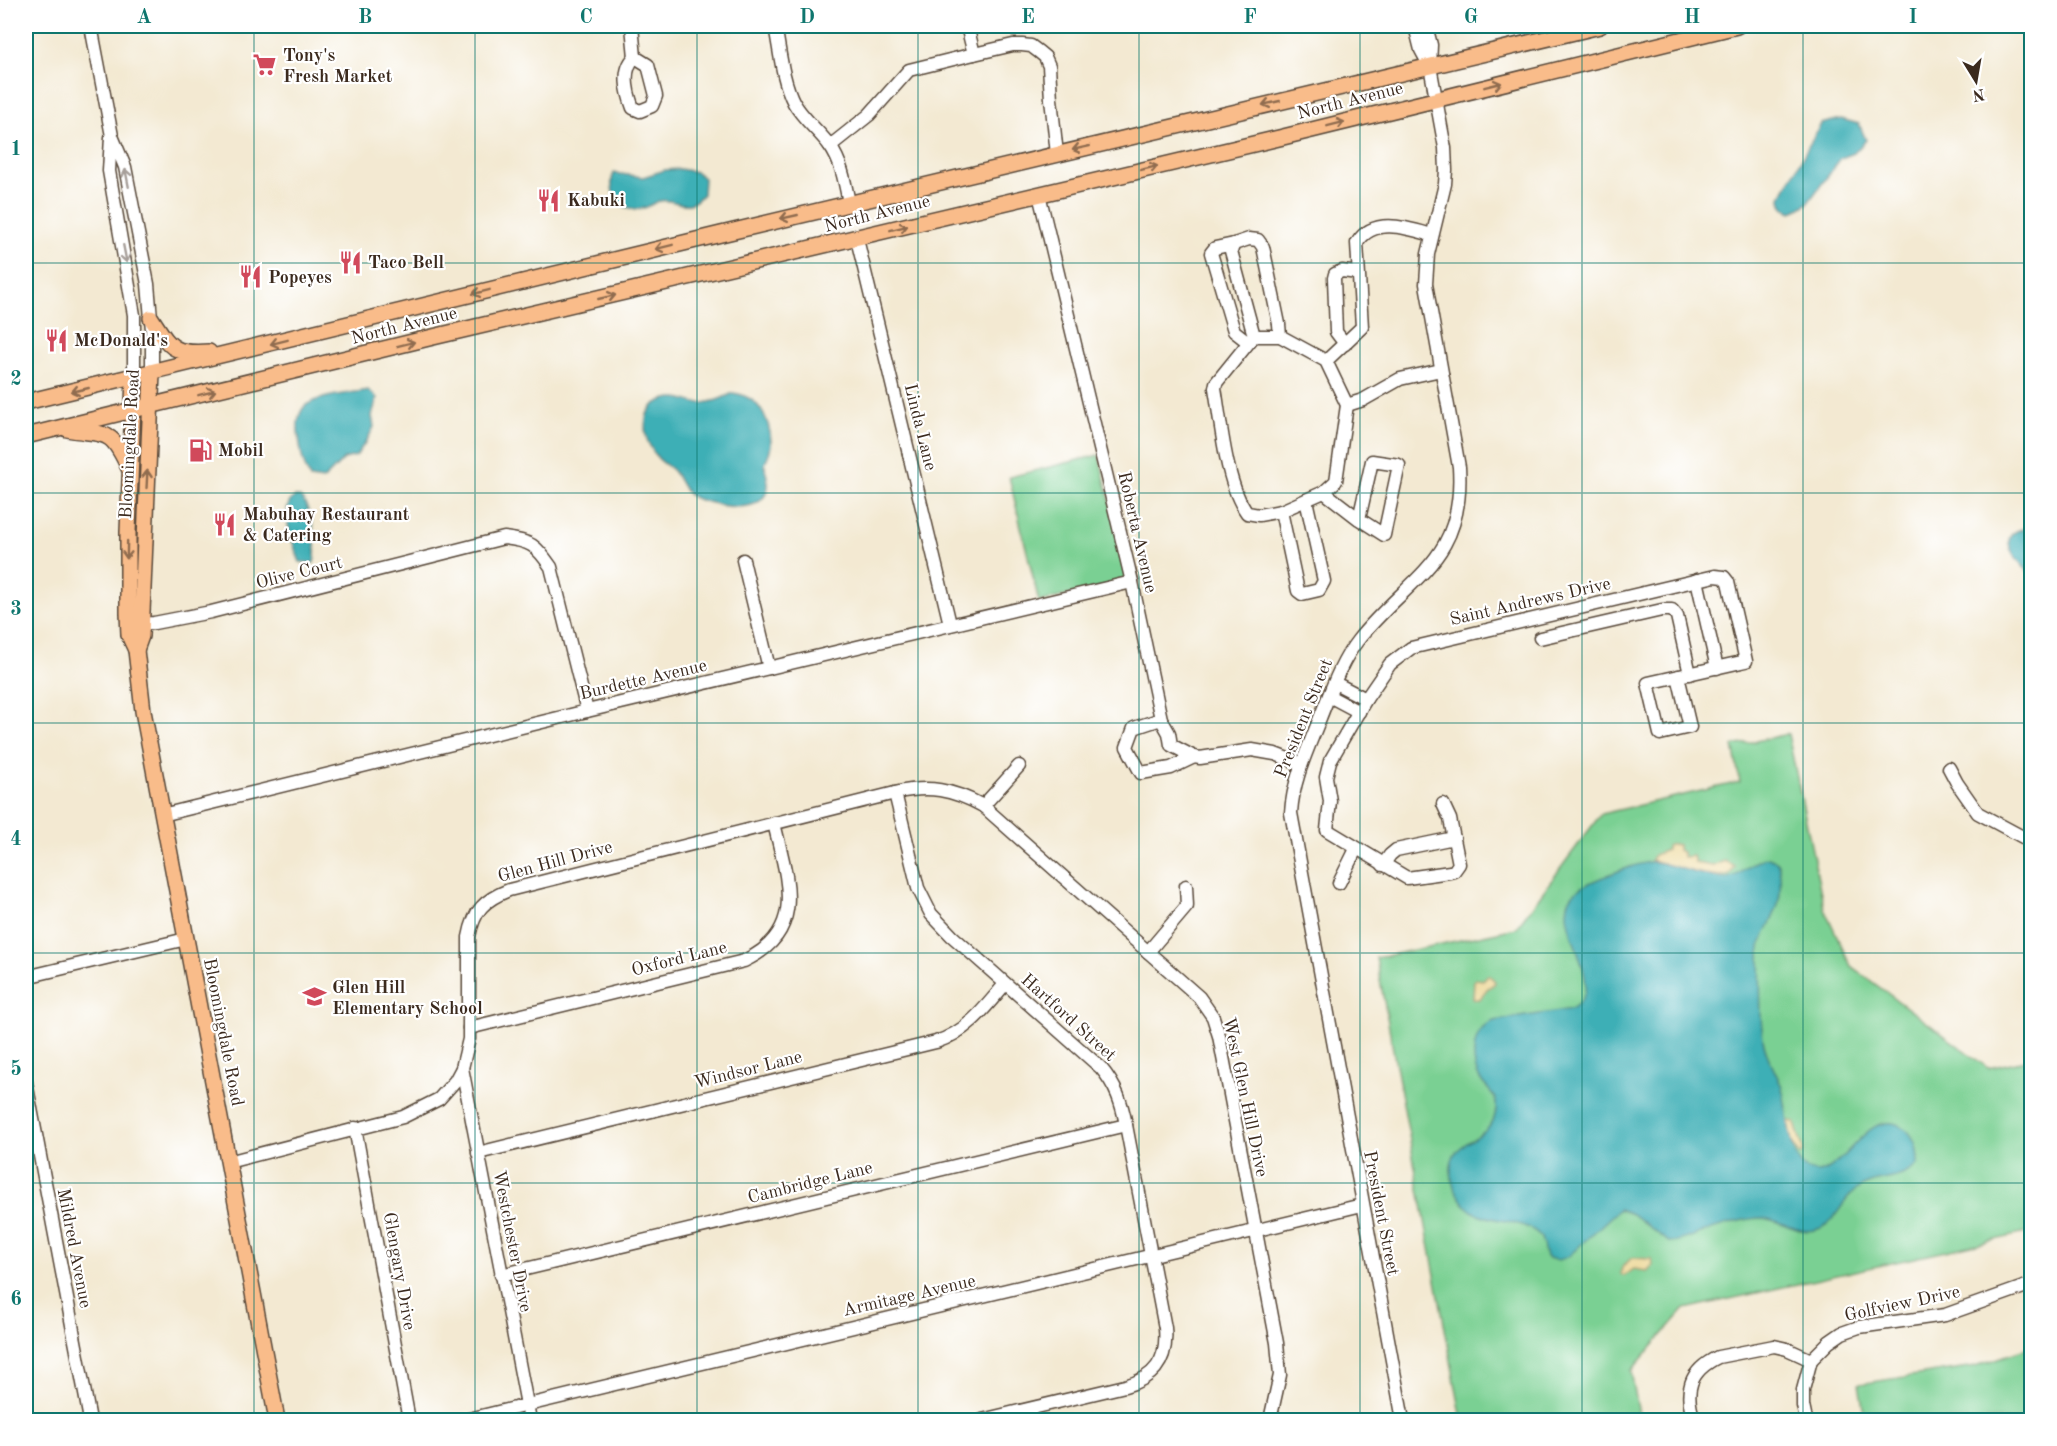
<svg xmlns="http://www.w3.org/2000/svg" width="2057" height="1446" viewBox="0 0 2057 1446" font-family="'Old Standard TT',serif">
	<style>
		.green { fill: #7ad093; stroke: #5a7d58; stroke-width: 1.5 }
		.sand { fill: #eeda9e; stroke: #94825e; stroke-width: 1.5 }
		.water { fill: #3eafb6; stroke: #3c6c6a; stroke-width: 1.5 }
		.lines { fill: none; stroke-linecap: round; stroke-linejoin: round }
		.minor-casing { stroke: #574739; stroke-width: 15 }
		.major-casing { stroke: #574739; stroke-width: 18 }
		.minor { stroke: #fff; stroke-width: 12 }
		.major { stroke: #f9bc8a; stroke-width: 15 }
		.oneway { stroke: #906c4f }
		.oneway2 { stroke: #a79f9a }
		.grid { fill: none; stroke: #0f766e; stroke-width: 1.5; stroke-opacity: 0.55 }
		.labels { text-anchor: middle; stroke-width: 4.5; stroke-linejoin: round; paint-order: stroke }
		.poi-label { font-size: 18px; font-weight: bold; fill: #3b2a1e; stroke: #fff; text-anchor: start }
		.street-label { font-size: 18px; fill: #3b2a1e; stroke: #fff }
		.neatline { fill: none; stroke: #0f766e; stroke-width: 2 }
		.grid-label { font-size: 20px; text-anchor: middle; font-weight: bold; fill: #0f766e }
	</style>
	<rect width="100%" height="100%" fill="#fff"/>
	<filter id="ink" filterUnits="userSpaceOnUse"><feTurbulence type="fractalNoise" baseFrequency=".0167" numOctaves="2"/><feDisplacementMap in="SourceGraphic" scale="12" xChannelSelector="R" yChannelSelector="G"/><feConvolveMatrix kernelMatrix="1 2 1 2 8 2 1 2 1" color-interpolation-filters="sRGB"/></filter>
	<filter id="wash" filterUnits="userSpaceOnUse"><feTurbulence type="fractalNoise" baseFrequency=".008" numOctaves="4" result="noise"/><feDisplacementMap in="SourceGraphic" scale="24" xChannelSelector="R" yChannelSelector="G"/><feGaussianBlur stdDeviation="1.35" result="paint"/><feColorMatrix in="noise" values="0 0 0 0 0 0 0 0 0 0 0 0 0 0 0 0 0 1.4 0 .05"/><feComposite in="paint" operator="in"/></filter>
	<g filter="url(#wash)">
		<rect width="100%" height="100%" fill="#f3e9d2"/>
		<g class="green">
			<path d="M 1099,455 L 1129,581 L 1039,602 L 1009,477 Z"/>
			<path d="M 1788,734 L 1824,908 L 1851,966 L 1988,1068 L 2031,1059 L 2031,1232 L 1685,1309 L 1631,1371 L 1640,1420 L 1462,1420 L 1376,958 L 1516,928 L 1601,814 L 1740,782 L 1733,746 Z"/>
			<path d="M 2031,1347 L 2031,1420 L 1865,1420 L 1859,1384 L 1975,1366 Z"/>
		</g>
		<g class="sand">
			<path d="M 1672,844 L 1678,845 L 1678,850 L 1683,853 L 1683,857 L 1693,856 L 1695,863 L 1713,866 L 1724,861 L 1735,866 C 1733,869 1732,872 1729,874 C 1716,881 1667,864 1651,860 L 1654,855 L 1667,850 L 1667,846 Z"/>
			<path d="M 1488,975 L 1494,980 L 1495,983 C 1493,985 1491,986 1488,988 C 1482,993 1484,1001 1473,999 L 1474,981 L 1476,979 L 1483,980 Z"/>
			<path d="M 1790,1121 L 1795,1123 C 1797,1134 1804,1144 1803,1154 L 1800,1155 L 1792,1143 L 1788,1124 Z"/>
			<path d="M 1632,1258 L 1651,1259 L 1653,1265 L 1647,1271 L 1634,1269 L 1624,1276 L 1621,1274 L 1622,1267 Z"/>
		</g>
		<g class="water">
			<path d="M 1841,119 L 1859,124 L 1866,140 L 1854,153 L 1841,158 L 1807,204 L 1797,210 L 1792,212 C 1784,208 1781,205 1781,197 L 1815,134 L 1821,124 Z"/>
			<path d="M 680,169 L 696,172 L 704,178 L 703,194 C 685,215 677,197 660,201 C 655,202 651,205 647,207 C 633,212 615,207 613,192 C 611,185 611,179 614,173 L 643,177 L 665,170 Z"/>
			<path d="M 368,390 L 377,398 L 372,416 L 374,427 L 367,440 L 356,456 L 344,459 L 323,480 L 310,478 C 303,466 301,453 299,438 C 297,428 297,416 304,407 C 315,396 353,393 368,390 Z"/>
			<path d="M 733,393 C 758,396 770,418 771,442 C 772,450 767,456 765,464 C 764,473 771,481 767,491 C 758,516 716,505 697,499 C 684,495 681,482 674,472 C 669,466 662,463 657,457 C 648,445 643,434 646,419 C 648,405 662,398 676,398 C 684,398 691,403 698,403 C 712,403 721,399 733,393 Z"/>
			<path d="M 294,497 L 300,497 C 312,508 318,548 314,563 L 300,562 C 294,547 278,508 294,497 Z"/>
			<path d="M 2027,528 L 2031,528 L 2031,574 C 2016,560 1992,534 2027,528 Z"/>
			<path d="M 1768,857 C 1778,860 1779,865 1780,875 C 1783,911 1770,917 1760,947 C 1761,977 1759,1009 1763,1039 C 1765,1056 1775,1069 1781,1085 C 1788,1105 1788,1156 1805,1168 C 1839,1192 1864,1100 1904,1128 C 1916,1137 1918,1150 1918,1164 C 1899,1184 1877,1175 1856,1190 C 1842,1200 1836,1223 1818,1229 C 1798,1236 1781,1219 1761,1218 C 1743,1218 1720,1226 1703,1232 C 1692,1236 1681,1242 1669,1242 L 1632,1214 L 1619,1209 L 1570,1255 C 1561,1261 1556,1261 1546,1257 C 1544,1251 1543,1241 1540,1236 C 1528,1220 1489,1222 1472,1211 C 1465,1207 1459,1197 1455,1190 C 1453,1185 1452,1178 1451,1172 C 1448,1138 1489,1143 1495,1115 C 1500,1094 1488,1092 1480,1079 C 1472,1066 1471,1040 1483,1028 C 1486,1025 1490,1022 1494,1021 C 1519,1016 1545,1014 1571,1009 C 1616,984 1539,916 1579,889 C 1590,881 1643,860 1656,862 C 1679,866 1701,877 1724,878 C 1742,878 1750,860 1768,857 Z"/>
		</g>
	</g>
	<g filter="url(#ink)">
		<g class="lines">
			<defs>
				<g id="minor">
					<path d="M 91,26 L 112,136 L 125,167 L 148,284 L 152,330 L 152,373"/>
					<path d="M 632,26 L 635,57"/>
					<path d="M 775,26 C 780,51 782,80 794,103 C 803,119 819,131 830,146 C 842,163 845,183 849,203"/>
					<path d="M 967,26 L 974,54"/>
					<path d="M 1415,26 L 1421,50 L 1429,65"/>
					<path d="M 635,57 L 648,65 L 656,96 L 652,106 L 640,111 L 633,108 C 627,92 621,70 635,57 Z"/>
					<path d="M 111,137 L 109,171 L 134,315 L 134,377"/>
					<path d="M 830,146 L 869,115 L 909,70 L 974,54 L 1013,45 L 1022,45 L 1031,46 L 1039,52 L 1045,57 L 1049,66 L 1051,99 L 1057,154"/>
					<path d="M 1039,194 L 1132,582 L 1161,719 L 1169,733 L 1171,745 L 1194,757 L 1200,758 L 1252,750 L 1275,754 L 1301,764"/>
					<path d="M 857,239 L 950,624"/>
					<path d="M 1234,244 L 1215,248 L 1211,253 L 1234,331 L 1248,342"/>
					<path d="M 1254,336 L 1280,336 L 1326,361 L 1347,405 L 1336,481 L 1324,492 L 1281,511 L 1259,515 L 1247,513 C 1226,485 1221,423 1215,388 L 1216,383 Z"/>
					<path d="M 1254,336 L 1231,251 L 1234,244 L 1249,239 L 1258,240 L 1263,247 L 1279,324 L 1280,336"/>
					<path d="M 1345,344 L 1336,332 L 1334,278 L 1335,274 L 1342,271 L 1358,273"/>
					<path d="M 1326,361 L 1362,327 L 1357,243 C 1373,216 1408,228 1432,235"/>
					<path d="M 1347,405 L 1363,400 L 1400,379 L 1441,370"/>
					<path d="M 1324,492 L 1359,519 L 1384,535 L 1399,465 L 1372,461 L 1359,519"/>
					<path d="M 1281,511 L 1298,591 L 1302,594 L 1319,590 L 1324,581 L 1306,500"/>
					<path d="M 743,560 L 769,668"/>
					<path d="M 1697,580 L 1717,668"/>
					<path d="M 141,624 L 154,623 L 211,612 L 504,538 C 531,541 536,545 551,567 L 587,711"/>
					<path d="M 1540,638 L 1662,610 L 1672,610 L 1677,616 L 1690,674"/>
					<path d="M 1335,683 L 1366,699"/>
					<path d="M 1329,696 L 1359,712"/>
					<path d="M 1161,719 L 1134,728 L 1127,747 L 1141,773 L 1171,768 L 1194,757"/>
					<path d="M 1949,768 L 1957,783 L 1978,813 L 2032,842"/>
					<path d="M 895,793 L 918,888 L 931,914 L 952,936 L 1101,1068 C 1116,1086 1122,1103 1126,1125 L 1165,1328 C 1168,1360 1155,1378 1125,1386 L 982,1420"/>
					<path d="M 1443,804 L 1450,819 L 1459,864 L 1454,871 L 1450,872 L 1407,878 L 1327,830 L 1330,801 L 1326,777 L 1330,761 L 1366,699 L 1390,664 L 1411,648 L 1715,576 L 1724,577 L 1728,582 L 1746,661 L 1648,683 L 1660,734 L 1690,727 L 1678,676"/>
					<path d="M 983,806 L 1019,766"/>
					<path d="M 162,815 L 587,711 L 1132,582"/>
					<path d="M 1383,865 L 1390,855 L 1396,850 L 1454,838"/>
					<path d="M 1339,883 L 1356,849"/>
					<path d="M 1148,952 L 1187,906 L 1186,886"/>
					<path d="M 26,977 L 186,939"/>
					<path d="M 469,1028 L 744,961 C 809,931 786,876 774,823"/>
					<path d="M 462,1068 L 530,1420"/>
					<path d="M 26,1082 L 90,1420"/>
					<path d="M 355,1128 L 409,1420"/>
					<path d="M 478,1153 L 936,1042 C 967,1032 985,1008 1005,984"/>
					<path d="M 228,1162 L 403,1117 L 439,1099 L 455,1081 L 462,1068 L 469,1039 L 469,937 C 474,910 484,900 509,890 L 895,793 C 929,785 952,789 983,806 L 1199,997 L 1213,1017 L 1219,1036 L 1277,1343 L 1280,1375 L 1270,1420"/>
					<path d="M 501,1275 L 1126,1125"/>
					<path d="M 465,1420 L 1362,1205"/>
					<path d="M 1403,1420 L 1291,813 C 1293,779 1308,749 1320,718 C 1331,691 1340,663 1358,640 C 1409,576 1465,562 1459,467 L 1426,284 L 1428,254 L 1445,184 L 1446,170 L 1445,148 L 1430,66 L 1431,45 L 1426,26"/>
					<path d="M 1694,1420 C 1684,1391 1689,1371 1718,1357 L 1774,1346 L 1787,1349 L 1811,1360"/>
					<path d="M 1806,1420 L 1803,1406 L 1803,1390 L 1811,1360 L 1829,1342 L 1842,1333 L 1859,1327 L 1945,1315 L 2032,1284"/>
				</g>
				<g id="major">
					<path d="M 151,318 C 170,347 172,355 209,352"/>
					<path d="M 134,377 L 128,532 L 128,613 L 129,635 L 136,650 L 143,711 L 277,1420"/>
					<path d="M 26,402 L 721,234 L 1600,26"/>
					<path d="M 67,429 C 107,436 110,427 129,468"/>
					<path d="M 26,436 L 433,337 L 1279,138 L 1737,26"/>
					<path d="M 136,650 L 141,636 L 152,373"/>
				</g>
			</defs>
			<use href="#minor" class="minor-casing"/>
			<use href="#major" class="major-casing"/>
			<use href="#minor" class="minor"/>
			<use href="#major" class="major"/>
		</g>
		<defs><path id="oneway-shaft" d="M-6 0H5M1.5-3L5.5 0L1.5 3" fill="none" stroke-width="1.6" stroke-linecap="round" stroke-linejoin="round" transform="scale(1.5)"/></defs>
		<g class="oneway">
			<use href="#oneway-shaft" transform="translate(1493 85) rotate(-14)"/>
			<use href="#oneway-shaft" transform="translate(1271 103) rotate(167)"/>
			<use href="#oneway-shaft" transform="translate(1336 124) rotate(-14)"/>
			<use href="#oneway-shaft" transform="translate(1081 148) rotate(167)"/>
			<use href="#oneway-shaft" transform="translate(1149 168) rotate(-13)"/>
			<use href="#oneway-shaft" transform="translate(789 217) rotate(167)"/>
			<use href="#oneway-shaft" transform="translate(899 228) rotate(-14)"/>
			<use href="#oneway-shaft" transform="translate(664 247) rotate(166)"/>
			<use href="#oneway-shaft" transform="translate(481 292) rotate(166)"/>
			<use href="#oneway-shaft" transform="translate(607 297) rotate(-13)"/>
			<use href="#oneway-shaft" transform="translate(279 342) rotate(166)"/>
			<use href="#oneway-shaft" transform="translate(406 344) rotate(-14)"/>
			<use href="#oneway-shaft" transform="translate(80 390) rotate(167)"/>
			<use href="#oneway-shaft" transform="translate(207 393) rotate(-14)"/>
			<use href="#oneway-shaft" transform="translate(147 479) rotate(-87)"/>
			<use href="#oneway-shaft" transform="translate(127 550) rotate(91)"/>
		</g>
		<g class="oneway2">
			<use href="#oneway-shaft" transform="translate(127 178) rotate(-101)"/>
			<use href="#oneway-shaft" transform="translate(125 254) rotate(79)"/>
		</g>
	</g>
	<path class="grid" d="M 254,26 L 254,1420M 475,26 L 475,1420M 697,26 L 697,1420M 918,26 L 918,1420M 1139,26 L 1139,1420M 1360,26 L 1360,1420M 1582,26 L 1582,1420M 1803,26 L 1803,1420M 26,263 L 2032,263M 26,493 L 2032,493M 26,723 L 2032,723M 26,953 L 2032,953M 26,1183 L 2032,1183"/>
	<defs>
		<symbol id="supermarket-bare" viewBox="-9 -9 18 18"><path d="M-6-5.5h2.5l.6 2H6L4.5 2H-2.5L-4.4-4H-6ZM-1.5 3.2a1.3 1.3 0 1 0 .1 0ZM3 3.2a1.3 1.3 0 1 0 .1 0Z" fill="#d1495b" stroke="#fff" stroke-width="2.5" paint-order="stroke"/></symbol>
		<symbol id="restaurant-bare" viewBox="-9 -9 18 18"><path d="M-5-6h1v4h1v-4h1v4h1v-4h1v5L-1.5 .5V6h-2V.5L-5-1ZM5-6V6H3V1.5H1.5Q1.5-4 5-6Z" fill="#d1495b" stroke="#fff" stroke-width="2.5" paint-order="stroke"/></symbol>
		<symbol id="fuel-bare" viewBox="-9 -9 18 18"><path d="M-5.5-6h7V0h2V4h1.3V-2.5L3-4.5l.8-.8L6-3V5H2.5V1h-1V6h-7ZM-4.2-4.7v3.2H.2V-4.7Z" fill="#d1495b" stroke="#fff" stroke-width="2.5" paint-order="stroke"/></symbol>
		<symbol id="school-bare" viewBox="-9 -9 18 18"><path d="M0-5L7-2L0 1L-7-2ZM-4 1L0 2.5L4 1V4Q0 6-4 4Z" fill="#d1495b" stroke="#fff" stroke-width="2.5" paint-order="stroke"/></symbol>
	</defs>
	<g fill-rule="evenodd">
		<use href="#supermarket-bare" x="248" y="48" width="33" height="33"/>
		<use href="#restaurant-bare" x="532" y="184" width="33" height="33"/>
		<use href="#restaurant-bare" x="334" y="246" width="33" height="33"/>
		<use href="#restaurant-bare" x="234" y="260" width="33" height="33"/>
		<use href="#restaurant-bare" x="40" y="324" width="33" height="33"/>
		<use href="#fuel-bare" x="184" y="434" width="33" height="33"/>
		<use href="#restaurant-bare" x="208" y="508" width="33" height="33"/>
		<use href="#school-bare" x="298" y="980" width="33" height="33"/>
	</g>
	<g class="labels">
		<g class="poi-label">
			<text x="283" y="61">Tony's<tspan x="283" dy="21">Fresh Market</tspan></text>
			<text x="567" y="206">Kabuki</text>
			<text x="368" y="268">Taco Bell</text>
			<text x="268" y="283">Popeyes</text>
			<text x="74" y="346">McDonald's</text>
			<text x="218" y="456">Mobil</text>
			<text x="243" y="520">Mabuhay Restaurant<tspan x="243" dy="21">&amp; Catering</tspan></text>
			<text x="332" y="993">Glen Hill<tspan x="332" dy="21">Elementary School</tspan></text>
		</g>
		<g class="street-label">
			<text transform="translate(1350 100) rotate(-14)" y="6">North Avenue</text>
			<text transform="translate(877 213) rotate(-14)" y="6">North Avenue</text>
			<text transform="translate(404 325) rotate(-14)" y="6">North Avenue</text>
			<text transform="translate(921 427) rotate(76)" y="6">Linda Lane</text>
			<text transform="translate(129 444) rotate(-87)" y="6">Bloomingdale Road</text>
			<text transform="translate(1138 532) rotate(77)" y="6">Roberta Avenue</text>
			<text transform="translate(299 572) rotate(-14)" y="6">Olive Court</text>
			<text transform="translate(1530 601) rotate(-13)" y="6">Saint Andrews Drive</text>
			<text transform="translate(643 679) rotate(-13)" y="6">Burdette Avenue</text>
			<text transform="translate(1303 718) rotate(-68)" y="6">President Street</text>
			<text transform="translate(555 861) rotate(-15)" y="6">Glen Hill Drive</text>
			<text transform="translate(679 958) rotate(-14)" y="6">Oxford Lane</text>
			<text transform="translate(1069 1017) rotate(42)" y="6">Hartford Street</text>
			<text transform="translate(224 1032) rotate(79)" y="6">Bloomingdale Road</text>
			<text transform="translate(748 1069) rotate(-14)" y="6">Windsor Lane</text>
			<text transform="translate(1246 1097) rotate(78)" y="6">West Glen Hill Drive</text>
			<text transform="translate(810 1182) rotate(-14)" y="6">Cambridge Lane</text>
			<text transform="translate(1382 1213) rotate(79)" y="6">President Street</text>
			<text transform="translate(513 1241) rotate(79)" y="6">Westchester Drive</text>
			<text transform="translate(75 1248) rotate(79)" y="6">Mildred Avenue</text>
			<text transform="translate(400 1271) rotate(80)" y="6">Glengary Drive</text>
			<text transform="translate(909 1295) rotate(-13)" y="6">Armitage Avenue</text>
			<text transform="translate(1902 1303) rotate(-12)" y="6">Golfview Drive</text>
		</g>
	</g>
	<rect width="2057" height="1446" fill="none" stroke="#fff" stroke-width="66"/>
	<g transform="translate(1976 81) rotate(169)" stroke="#ffffff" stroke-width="4.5" paint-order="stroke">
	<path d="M0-4.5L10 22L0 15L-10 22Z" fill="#3b2a1e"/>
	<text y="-9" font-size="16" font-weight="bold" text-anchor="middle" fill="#3b2a1e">N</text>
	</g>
	<rect x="33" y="33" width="1991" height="1380" class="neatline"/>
	<g class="grid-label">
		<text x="144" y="23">A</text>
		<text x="365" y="23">B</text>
		<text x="586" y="23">C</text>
		<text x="807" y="23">D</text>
		<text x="1028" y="23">E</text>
		<text x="1250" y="23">F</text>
		<text x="1471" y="23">G</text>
		<text x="1692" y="23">H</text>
		<text x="1913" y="23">I</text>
		<text x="16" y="155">1</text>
		<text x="16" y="385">2</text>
		<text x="16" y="615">3</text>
		<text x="16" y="845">4</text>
		<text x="16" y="1075">5</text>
		<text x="16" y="1305">6</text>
	</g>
</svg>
